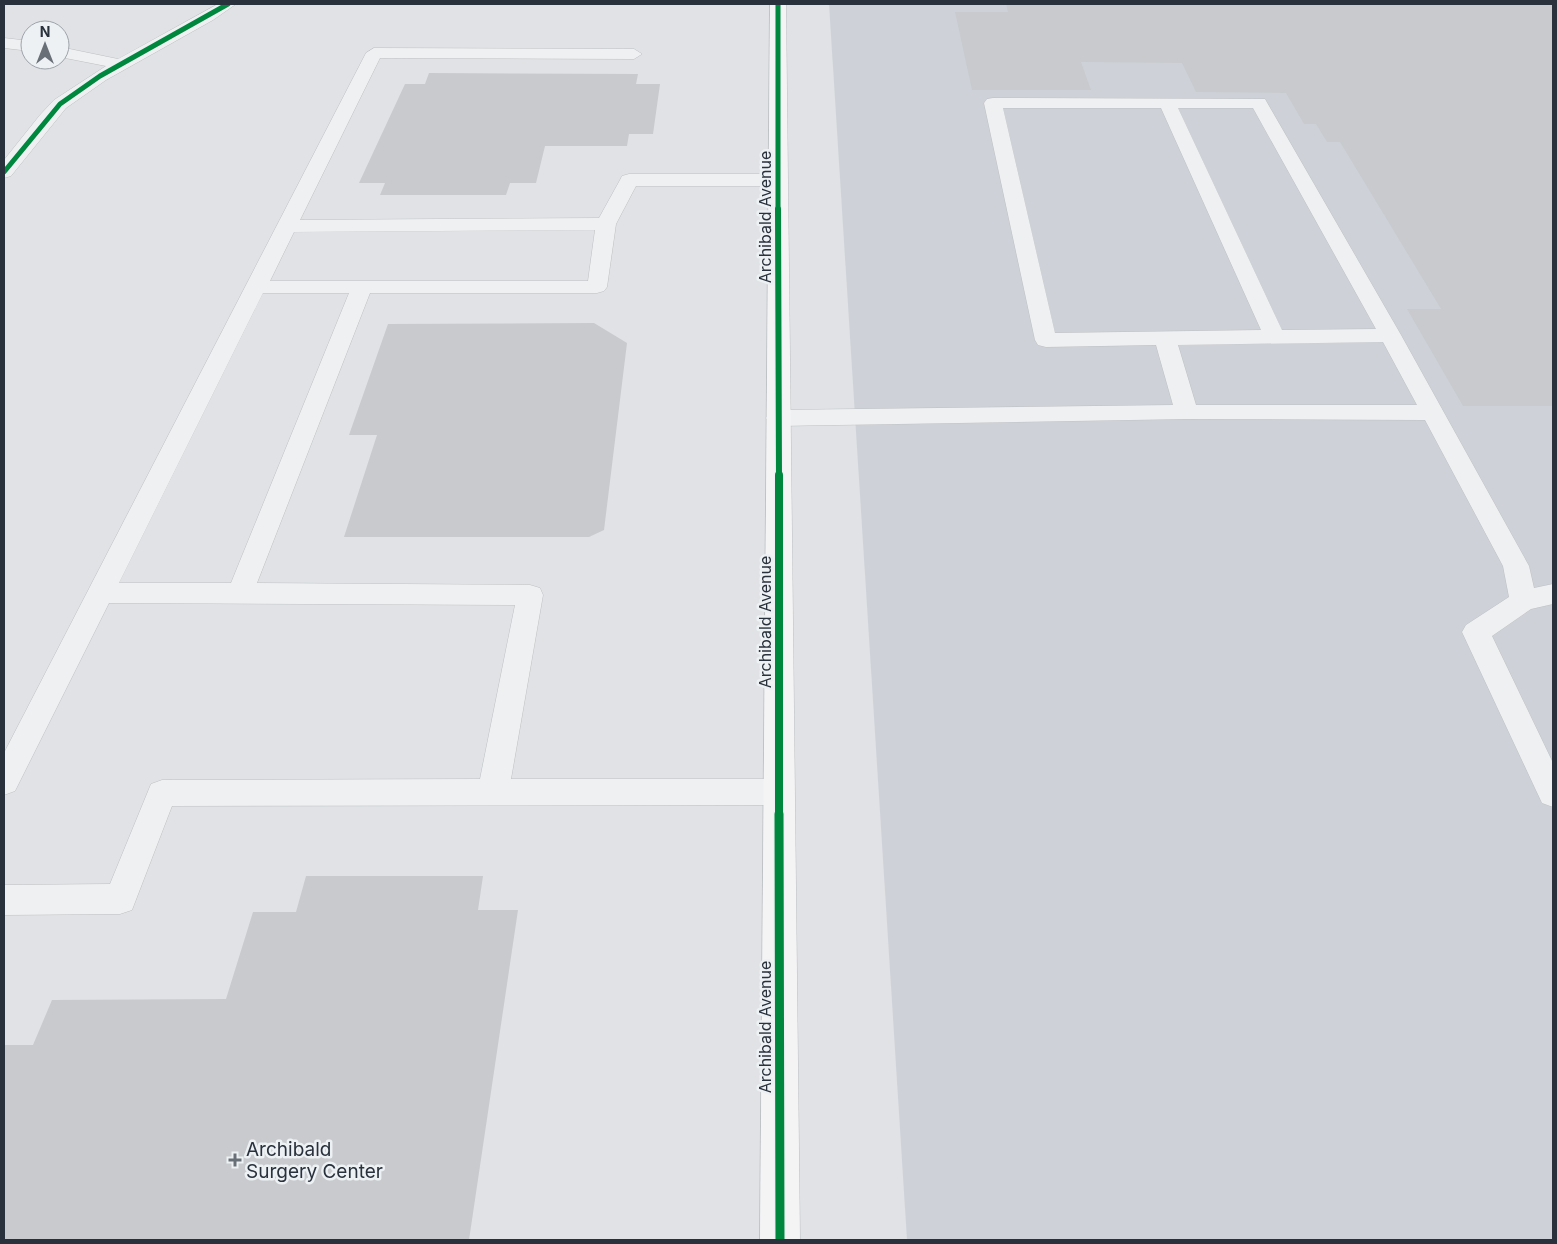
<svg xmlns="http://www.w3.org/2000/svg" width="1557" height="1244" viewBox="0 0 1557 1244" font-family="Inter,sans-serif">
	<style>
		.built { fill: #ced2d8 }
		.building { fill: #c8cacd }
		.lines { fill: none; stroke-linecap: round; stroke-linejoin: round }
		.minor-casing { stroke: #bec0c3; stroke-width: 1 }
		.major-casing { stroke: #bcbfc2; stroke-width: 1 }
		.minor { fill: #eff0f1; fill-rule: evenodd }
		.major { fill: #f4f4f5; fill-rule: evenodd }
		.cycleway-far3-casing { stroke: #edf1f4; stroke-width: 7 }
		.cycleway-far2-casing { stroke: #edf1f4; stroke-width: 9 }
		.cycleway-far1-casing { stroke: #edf1f4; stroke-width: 11 }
		.cycleway-casing { stroke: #edf1f4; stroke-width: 12 }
		.cycleway-far3 { stroke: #00873e; stroke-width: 5 }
		.cycleway-far2 { stroke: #00873e; stroke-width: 6 }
		.cycleway-far1 { stroke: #00873e; stroke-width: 8 }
		.cycleway { stroke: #00873e; stroke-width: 9 }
		.poi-dot { fill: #686f77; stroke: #edf1f4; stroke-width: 2 }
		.labels { text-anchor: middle; stroke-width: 5; stroke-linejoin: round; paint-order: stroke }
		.street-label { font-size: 16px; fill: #28313c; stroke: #edf1f4 }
		.near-poi-label { font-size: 19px; fill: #28313c; stroke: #edf1f4; text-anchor: start }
	</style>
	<rect width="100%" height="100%" fill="#e0e2e5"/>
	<path class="built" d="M 829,4 L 1553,4 L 1553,1240 L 907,1240 Z"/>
	<g class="building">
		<path d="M 1006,4 L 1553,4 L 1553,406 L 1463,406 L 1407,309 L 1441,309 L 1340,142 L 1327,142 L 1316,124 L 1304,124 L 1286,93 L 1196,92 L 1182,63 L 1081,62 L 1091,90 L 972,90 L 955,12 L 1008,12 Z"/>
		<path d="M 429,73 L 638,74 L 636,84 L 660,84 L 653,134 L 629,134 L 627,146 L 545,146 L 536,183 L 510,183 L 506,195 L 380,195 L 385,183 L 359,183 L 405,84 L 425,84 Z"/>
		<path d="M 594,323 L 627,343 L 604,530 L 589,537 L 344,537 L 377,435 L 349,435 L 388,324 Z"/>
		<path d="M 306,876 L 483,876 L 478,910 L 518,910 L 469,1240 L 4,1240 L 4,1045 L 33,1045 L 52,1000 L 226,999 L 253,912 L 296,912 Z"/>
	</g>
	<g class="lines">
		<defs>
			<g id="minor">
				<path d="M 218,4 L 236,4 L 213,20 L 106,80 L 66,108 L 11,176 L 4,178 L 4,160 L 40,115 L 54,100 L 106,66 L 60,57 L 60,47 L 118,59 Z"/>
				<path d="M 4,38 L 30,41 L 30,51 L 4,48 Z"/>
				<path d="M 374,48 L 634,49 L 642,54 L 634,59 L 380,58 L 300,220 L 599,218 L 620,180 L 622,176 L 629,174 L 778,174 L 785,176 L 787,180 L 785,184 L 778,186 L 636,186 L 616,224 L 607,287 L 604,291 L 597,293 L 370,293 L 257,583 L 530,585 L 540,588 L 543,595 L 511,779 L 778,779 L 789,783 L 793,792 L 789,801 L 778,805 L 172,806 L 132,910 L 120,914 L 4,915 L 4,885 L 110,884 L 151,784 L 162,780 L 480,779 L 515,605 L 109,603 L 15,791 L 4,795 L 4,753 L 366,53 ZM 595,230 L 588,281 L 270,281 L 294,232 ZM 263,293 L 349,293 L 231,583 L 119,583 Z"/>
				<path d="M 993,98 L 1265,99 L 1401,335 L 1529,566 L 1534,588 L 1553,584 L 1553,604 L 1531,609 L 1492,636 L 1553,763 L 1553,807 L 1542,803 L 1462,632 L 1466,625 L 1509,597 L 1503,566 L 1425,420 L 1187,419 L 778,426 L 770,423 L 766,418 L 770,413 L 778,410 L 1173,405 L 1156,345 L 1046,347 L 1038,345 L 1035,340 L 984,103 L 987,99 ZM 1003,108 L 1161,108 L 1261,330 L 1055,333 ZM 1178,108 L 1253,108 L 1376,329 L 1282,330 ZM 1383,342 L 1417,405 L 1196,405 L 1178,345 Z"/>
			</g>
			<path id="major" d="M 770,4 L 786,4 L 800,1240 L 760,1240 Z"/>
		</defs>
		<use href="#minor" class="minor-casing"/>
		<use href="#major" class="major-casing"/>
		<use href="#minor" class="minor"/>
		<use href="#major" class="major"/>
		<defs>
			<g id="cycleway-far3">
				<path d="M 778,4 L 778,210"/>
				<path d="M 4,172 L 60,104 L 100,76 L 228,4"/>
			</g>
			<path id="cycleway-far2" d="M 778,209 L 779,477"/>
			<path id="cycleway-far1" d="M 779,475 L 779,815"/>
			<path id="cycleway" d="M 779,814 L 780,1240"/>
		</defs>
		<use href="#cycleway-far3" class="cycleway-far3-casing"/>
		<use href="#cycleway-far2" class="cycleway-far2-casing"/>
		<use href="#cycleway-far1" class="cycleway-far1-casing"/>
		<use href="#cycleway" class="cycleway-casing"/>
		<use href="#cycleway-far3" class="cycleway-far3"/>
		<use href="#cycleway-far2" class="cycleway-far2"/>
		<use href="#cycleway-far1" class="cycleway-far1"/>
		<use href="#cycleway" class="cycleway"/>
	</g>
	<path class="poi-dot" d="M232.5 1152.5h5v5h5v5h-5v5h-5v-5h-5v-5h5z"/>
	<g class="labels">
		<g class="street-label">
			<text transform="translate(765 217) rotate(-90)" y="6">Archibald Avenue</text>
			<text transform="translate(765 622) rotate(-90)" y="6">Archibald Avenue</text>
			<text transform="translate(765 1027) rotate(-90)" y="6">Archibald Avenue</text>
		</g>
		<g class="near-poi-label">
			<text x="246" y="1156">Archibald<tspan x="246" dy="22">Surgery Center</tspan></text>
		</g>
	</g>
	<rect width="1557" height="1244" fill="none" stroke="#28313c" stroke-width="10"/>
	<g transform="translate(45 45)"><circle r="24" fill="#edf1f4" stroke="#9ea4aa"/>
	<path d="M0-4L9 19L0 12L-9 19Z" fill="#686f77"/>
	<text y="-8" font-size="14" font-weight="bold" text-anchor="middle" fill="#28313c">N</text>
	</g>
</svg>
